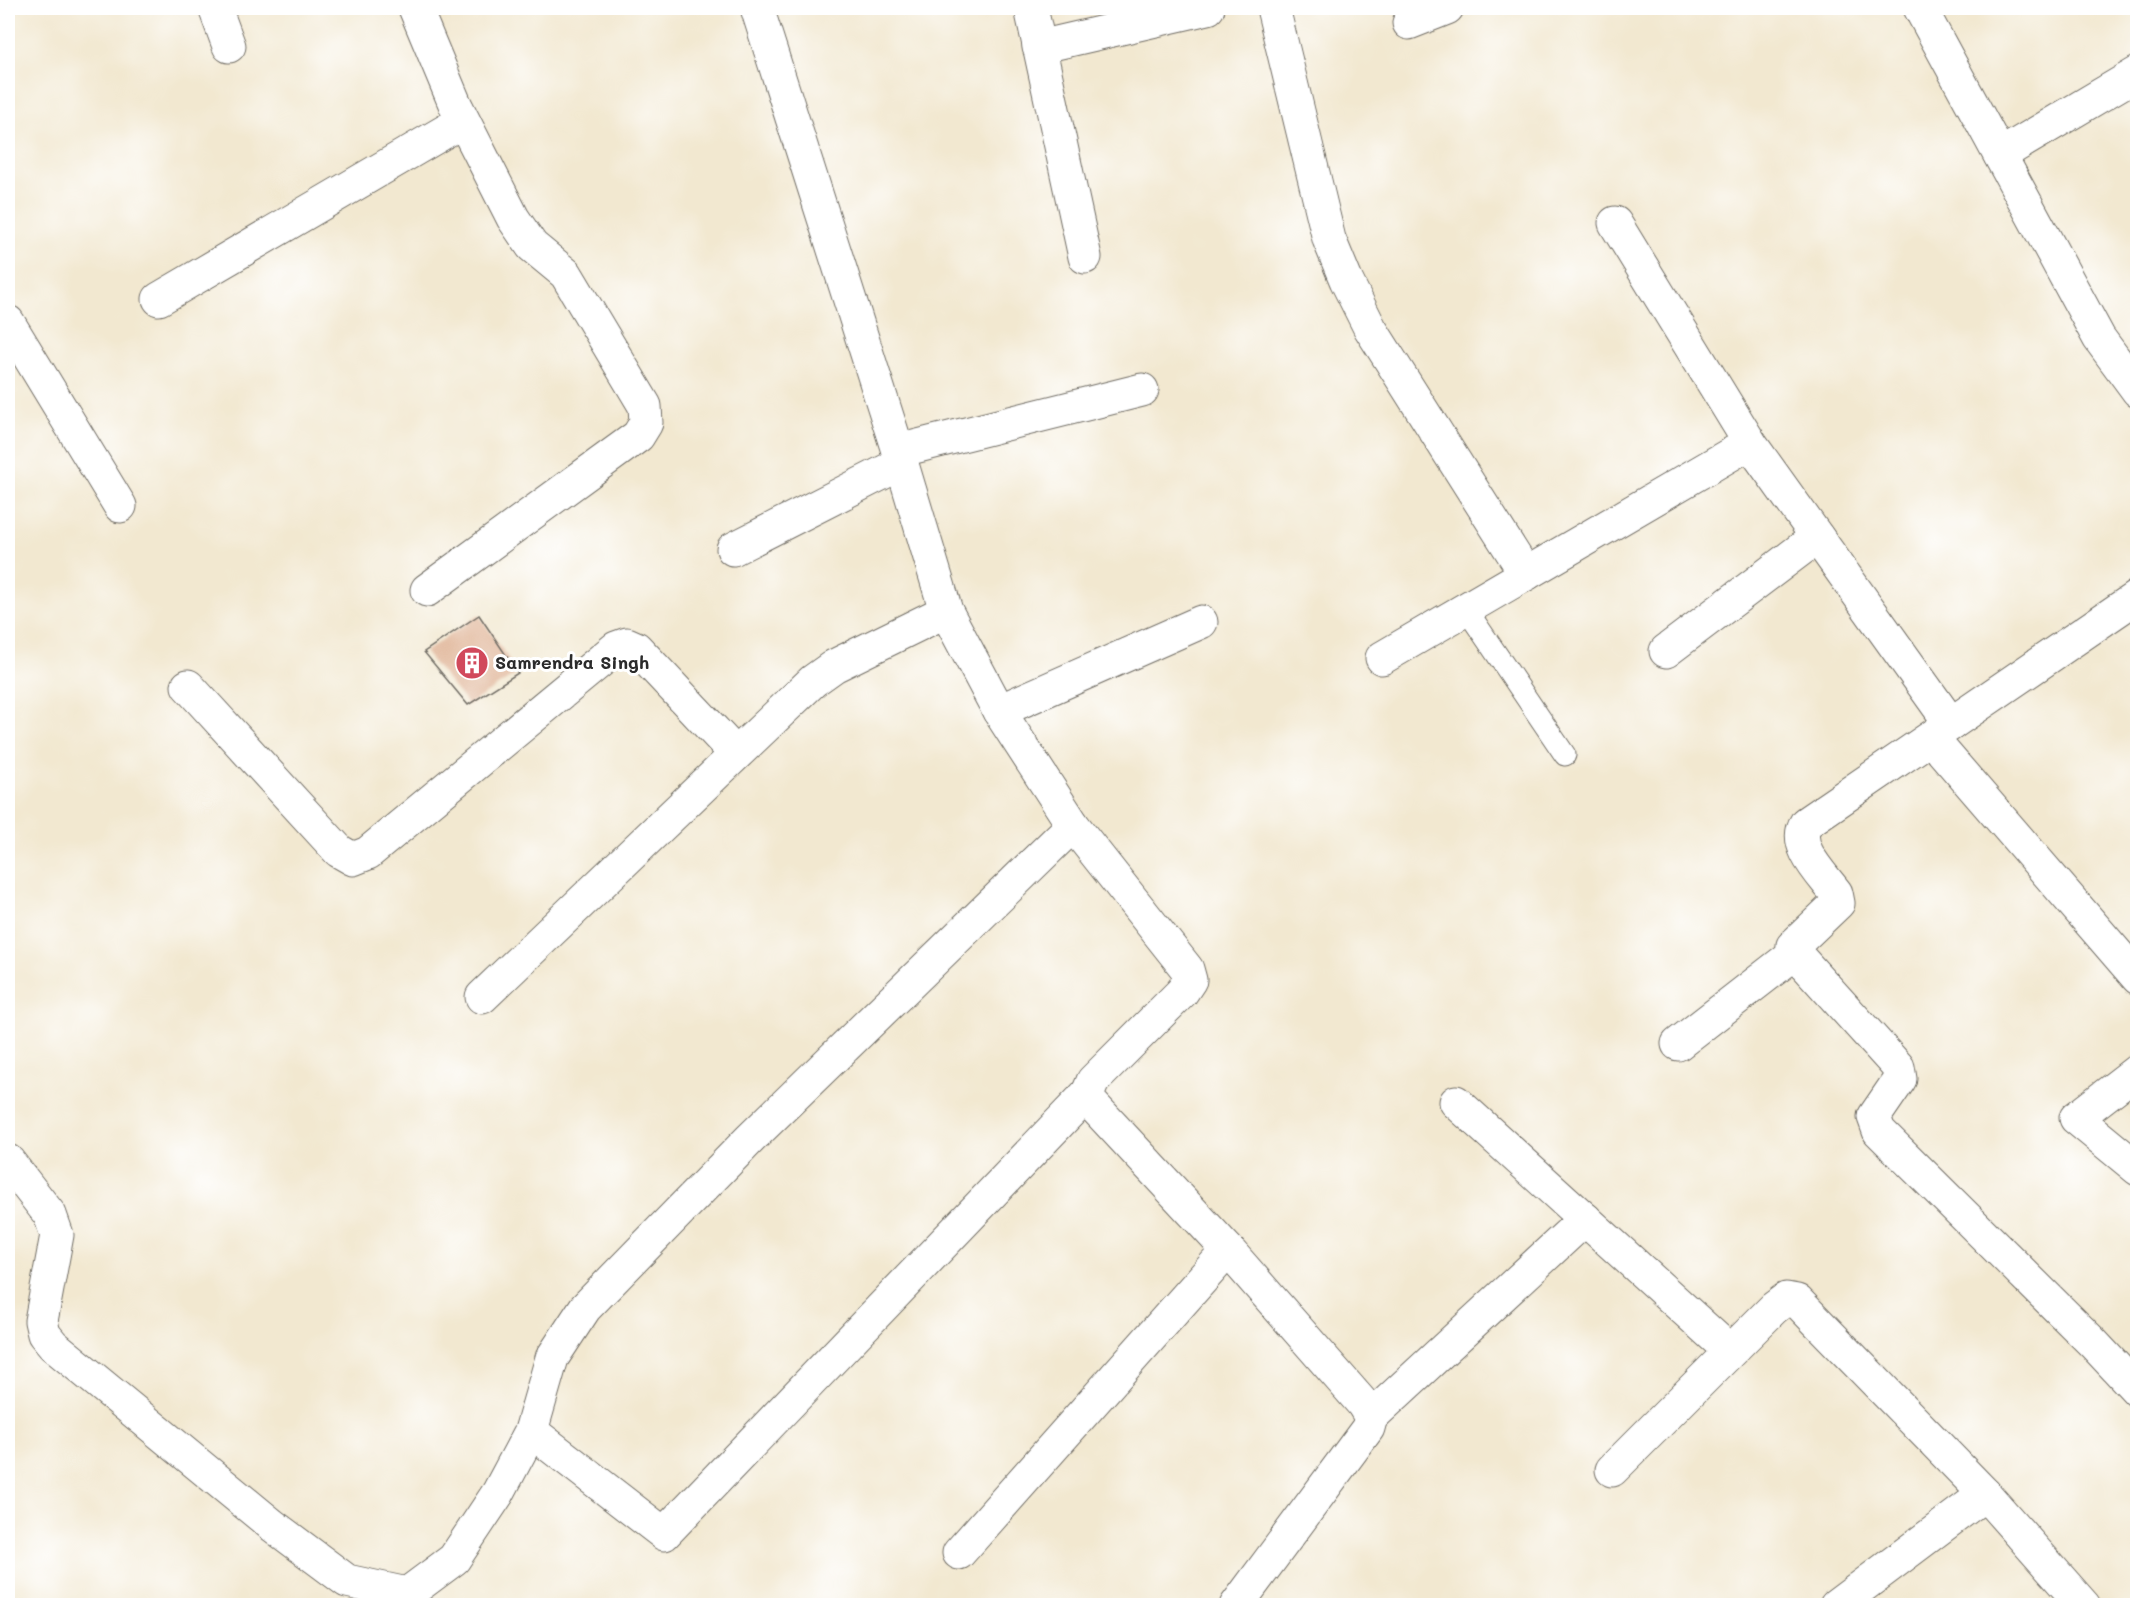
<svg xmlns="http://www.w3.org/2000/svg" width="2145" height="1613" viewBox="0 0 2145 1613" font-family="Mali,sans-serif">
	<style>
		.building { fill: #e0b598 }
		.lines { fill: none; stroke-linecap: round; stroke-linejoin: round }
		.lane-casing { stroke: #716d65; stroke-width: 23 }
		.street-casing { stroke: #716d65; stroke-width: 35 }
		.lane { stroke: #fff; stroke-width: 21 }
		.street { stroke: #fff; stroke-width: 33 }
		.labels { text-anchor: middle; stroke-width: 6; stroke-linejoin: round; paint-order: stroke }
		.poi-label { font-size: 18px; font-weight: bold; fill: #2b2b2b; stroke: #fff; text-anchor: start }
	</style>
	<rect width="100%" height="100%" fill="#fff"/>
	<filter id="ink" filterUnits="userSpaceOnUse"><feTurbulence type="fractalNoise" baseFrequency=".0167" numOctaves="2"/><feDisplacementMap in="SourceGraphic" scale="12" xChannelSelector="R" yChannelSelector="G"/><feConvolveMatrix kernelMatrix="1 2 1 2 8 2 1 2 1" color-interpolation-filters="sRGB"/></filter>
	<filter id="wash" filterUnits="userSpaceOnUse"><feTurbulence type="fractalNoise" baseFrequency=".008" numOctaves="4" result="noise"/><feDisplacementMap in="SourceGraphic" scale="24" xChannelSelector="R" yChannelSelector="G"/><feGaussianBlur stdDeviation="1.35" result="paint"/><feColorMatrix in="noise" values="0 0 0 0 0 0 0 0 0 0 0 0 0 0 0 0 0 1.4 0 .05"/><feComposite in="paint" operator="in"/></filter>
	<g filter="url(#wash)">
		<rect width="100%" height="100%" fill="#f2e8d0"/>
		<g id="blocks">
			<path class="building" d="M 479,615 L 518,673 L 468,705 L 424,652 Z"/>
		</g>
	</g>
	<g filter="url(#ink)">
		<use href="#blocks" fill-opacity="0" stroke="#716d65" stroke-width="1.5"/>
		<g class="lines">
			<defs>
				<path id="lane" d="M 1466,609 L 1565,755"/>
				<g id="street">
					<path d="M 215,8 L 229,46"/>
					<path d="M 415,8 L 455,104 L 513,218 L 532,246 L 566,274 L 645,406 L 646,423 L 638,436 L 427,590"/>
					<path d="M 757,8 L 898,451 L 946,611 L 999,711 L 1073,825 L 1187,969 L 1190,980 L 1182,992 L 1093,1081 L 1088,1093 L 1090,1102 L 1228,1250 L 1363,1404 L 1371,1417 L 1368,1428 L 1236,1606"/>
					<path d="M 1031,8 L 1085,257"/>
					<path d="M 1273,8 L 1329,239 L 1346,280 L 1370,328 L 1526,574"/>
					<path d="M 1920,8 L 2099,338 L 2138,391"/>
					<path d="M 1409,23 L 1447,8"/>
					<path d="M 1039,47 L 1208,8"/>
					<path d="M 2000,155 L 2138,73"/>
					<path d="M 1615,223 L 1750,443 L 1951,724"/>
					<path d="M 159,299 L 463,121"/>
					<path d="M 8,322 L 120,506"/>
					<path d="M 898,451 L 1142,390"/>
					<path d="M 733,549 L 902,463"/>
					<path d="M 2138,596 L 1806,823 C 1792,846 1822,874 1836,893 L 1838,903 L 1793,946 L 1795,953 L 1898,1067 L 1900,1079 L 1874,1117 L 1879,1131 L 2094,1344 L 2138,1391"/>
					<path d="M 1666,651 L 1817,537"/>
					<path d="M 1382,658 L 1750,443"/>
					<path d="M 188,686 L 339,851 L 353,859 L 368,853 L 616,648 L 627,644 L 636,648 L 736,754"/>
					<path d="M 999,711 L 1201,622"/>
					<path d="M 1931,738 L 2138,978"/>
					<path d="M 482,997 L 813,681 L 834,666 L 946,611"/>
					<path d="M 1678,1044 L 1795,953"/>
					<path d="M 2138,1070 L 2076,1118 L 2138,1169"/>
					<path d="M 1456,1102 L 1730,1351"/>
					<path d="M 8,1161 L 50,1215 L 57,1235 L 41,1321 L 44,1334 L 53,1345 L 272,1525 L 347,1581 L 407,1594 L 454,1559 L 498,1493 L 531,1431 L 552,1358 L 585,1308 L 751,1138 L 1073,825"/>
					<path d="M 1371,1417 L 1585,1219"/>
					<path d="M 531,1431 L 664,1534 L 1088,1093"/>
					<path d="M 1612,1470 L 1774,1308 L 1786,1299 L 1797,1301 L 1985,1494 L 2084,1606"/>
					<path d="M 959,1553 L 1228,1250"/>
					<path d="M 1836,1606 L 1985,1494"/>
				</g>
			</defs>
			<use href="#lane" class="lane-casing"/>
			<use href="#street" class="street-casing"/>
			<use href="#lane" class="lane"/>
			<use href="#street" class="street"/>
		</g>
	</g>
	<defs>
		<symbol id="building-disc" viewBox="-11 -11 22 22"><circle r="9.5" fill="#d1495b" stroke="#fff"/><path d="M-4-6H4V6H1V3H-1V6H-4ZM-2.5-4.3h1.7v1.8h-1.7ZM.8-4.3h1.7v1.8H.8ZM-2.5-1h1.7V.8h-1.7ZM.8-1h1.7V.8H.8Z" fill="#fff"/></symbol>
	</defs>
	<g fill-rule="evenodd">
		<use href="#building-disc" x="453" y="644" width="38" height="38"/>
	</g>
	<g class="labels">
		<g class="poi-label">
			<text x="495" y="669">Samrendra Singh</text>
		</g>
	</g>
	<rect width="2145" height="1613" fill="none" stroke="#fff" stroke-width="30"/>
</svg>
